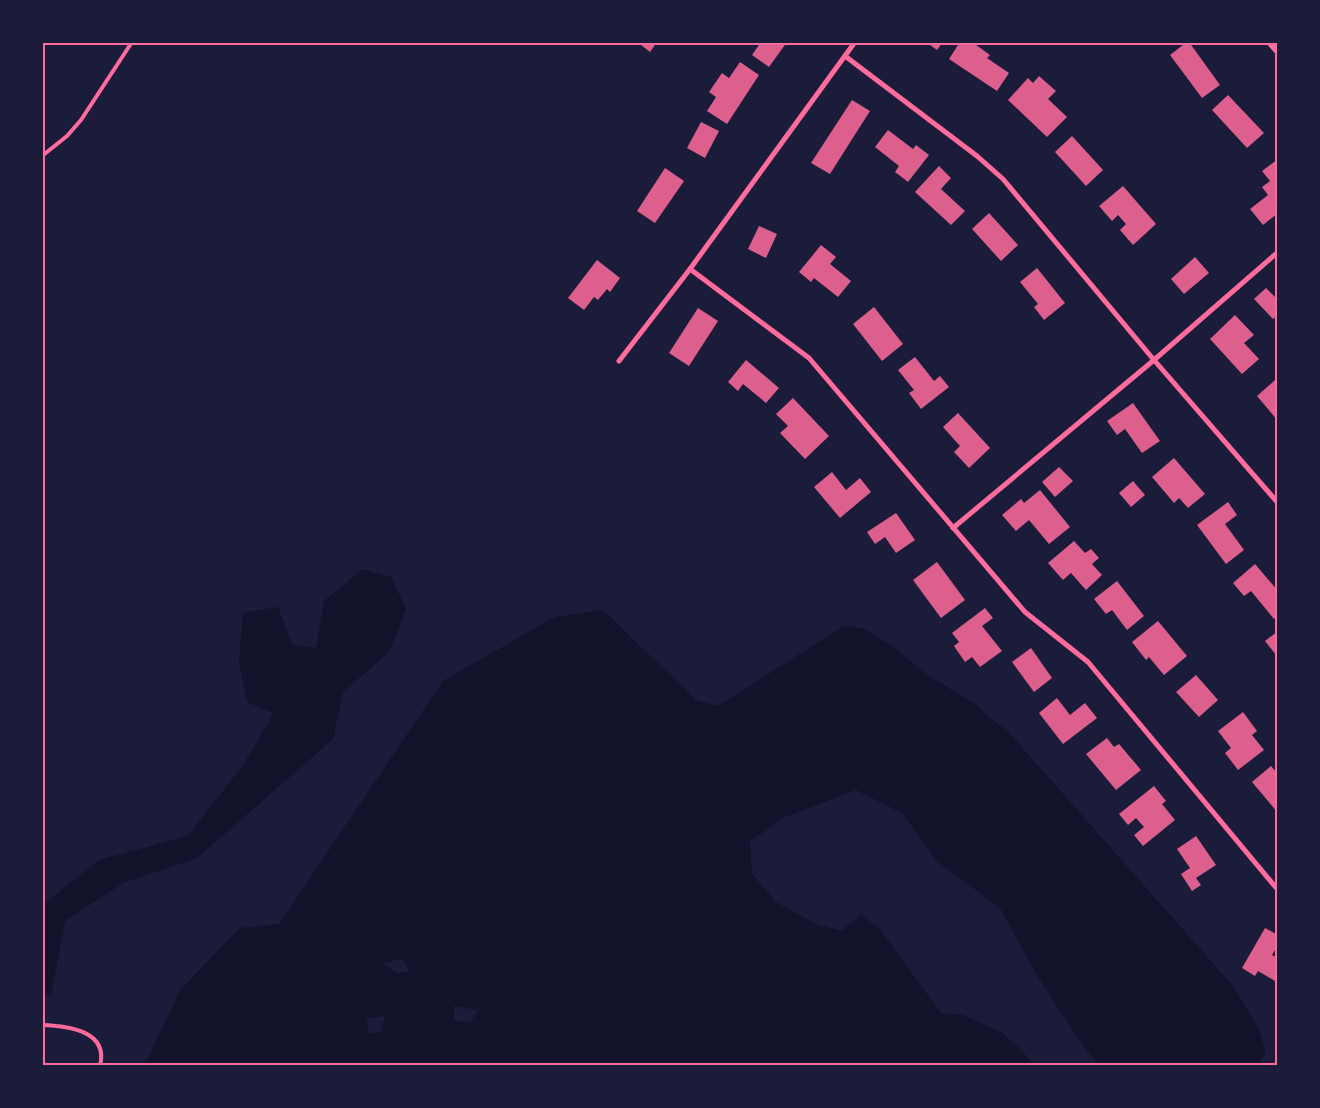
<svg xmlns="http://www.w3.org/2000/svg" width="1320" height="1108" viewBox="0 0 1320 1108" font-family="Spectral,serif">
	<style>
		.water { fill: #12122b; fill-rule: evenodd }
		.building { fill: #dd5f8e }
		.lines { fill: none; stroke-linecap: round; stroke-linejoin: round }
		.service { stroke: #ff6b9d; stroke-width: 4 }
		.minor { stroke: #ff6b9d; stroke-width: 5 }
		.tertiary { stroke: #ff6b9d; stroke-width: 9 }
		.neatline { fill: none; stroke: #ff6b9d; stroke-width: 2 }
	</style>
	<rect width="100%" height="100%" fill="#1b1b3a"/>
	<g class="water">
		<path d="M 363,569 L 391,577 L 406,609 L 389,652 L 343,692 L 333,739 L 197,858 L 125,882 L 65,921 L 51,996 L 43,993 L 43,905 L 99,860 L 188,836 L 243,765 L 274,713 L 247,702 L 239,662 L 243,613 L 278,607 L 292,644 L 316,648 L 324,601 Z"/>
		<path d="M 603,610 L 696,700 L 718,706 L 844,626 L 863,628 L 889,644 L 932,678 L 973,703 L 1010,734 L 1233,986 L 1258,1027 L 1266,1053 L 1258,1065 L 1099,1065 L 1081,1043 L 1038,977 L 1000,908 L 938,862 L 902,813 L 856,790 L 785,817 L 750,841 L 752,874 L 776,902 L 816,924 L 841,931 L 861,915 L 878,927 L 941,1013 L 963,1015 L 1001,1032 L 1021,1050 L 1034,1065 L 145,1065 L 180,990 L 240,928 L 279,924 L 443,681 L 555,617 ZM 402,959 L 410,971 L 397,973 L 382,963 ZM 454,1006 L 478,1010 L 470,1023 L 454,1020 ZM 385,1016 L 381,1032 L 368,1034 L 367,1018 Z"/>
	</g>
	<g class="building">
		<path d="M 637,42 L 657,42 L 650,52 Z"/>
		<path d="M 761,42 L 787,42 L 769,67 L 752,55 Z"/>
		<path d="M 926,42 L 943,42 L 937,50 Z"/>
		<path d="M 960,42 L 972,42 L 990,55 L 987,58 L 1009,73 L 997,91 L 949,59 Z"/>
		<path d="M 1187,42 L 1189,42 L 1220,85 L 1202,98 L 1170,55 Z"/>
		<path d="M 740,62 L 759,75 L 727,124 L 707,111 L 716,97 L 709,92 L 722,73 L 729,78 Z"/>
		<path d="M 1039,76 L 1056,91 L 1048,99 L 1067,117 L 1047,137 L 1008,100 L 1028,78 L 1033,83 Z"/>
		<path d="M 1228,95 L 1264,133 L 1247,148 L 1212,110 Z"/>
		<path d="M 852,100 L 870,111 L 830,174 L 811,163 Z"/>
		<path d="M 701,122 L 719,131 L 705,158 L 687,148 Z"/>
		<path d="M 888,130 L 913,149 L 916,145 L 929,155 L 908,182 L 895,172 L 899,166 L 875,147 Z"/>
		<path d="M 1072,136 L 1103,170 L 1086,186 L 1055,152 Z"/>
		<path d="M 1278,159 L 1278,213 L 1263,225 L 1250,209 L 1268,195 L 1262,187 L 1270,181 L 1262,171 Z"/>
		<path d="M 939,166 L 951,178 L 941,189 L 965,211 L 951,225 L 915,192 Z"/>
		<path d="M 665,168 L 684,181 L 655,223 L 637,211 Z"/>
		<path d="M 1123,186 L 1156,224 L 1133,245 L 1120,230 L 1126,224 L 1118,215 L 1112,221 L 1099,206 Z"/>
		<path d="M 989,213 L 1018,245 L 1001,261 L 972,229 Z"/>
		<path d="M 759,226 L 777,234 L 766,258 L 748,249 Z"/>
		<path d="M 821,245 L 836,257 L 830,264 L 851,281 L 838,297 L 814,278 L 811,282 L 799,272 Z"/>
		<path d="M 1195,257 L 1209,273 L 1184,294 L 1171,279 Z"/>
		<path d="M 597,260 L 620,278 L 610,292 L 607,289 L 598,300 L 594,297 L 584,310 L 568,298 Z"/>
		<path d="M 1037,268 L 1065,303 L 1044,320 L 1034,307 L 1038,304 L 1020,282 Z"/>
		<path d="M 1266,288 L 1278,300 L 1278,315 L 1273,319 L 1254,299 Z"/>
		<path d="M 874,307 L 903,344 L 882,361 L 853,324 Z"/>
		<path d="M 698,308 L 718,321 L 689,366 L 669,353 Z"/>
		<path d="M 1235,315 L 1254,335 L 1244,343 L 1259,359 L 1242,374 L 1210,339 Z"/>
		<path d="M 915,357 L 934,381 L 940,376 L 949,387 L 921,409 L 909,393 L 914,390 L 898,370 Z"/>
		<path d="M 746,360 L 779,388 L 766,403 L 743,384 L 738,391 L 728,382 Z"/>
		<path d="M 1275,380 L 1278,382 L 1278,421 L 1257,396 Z"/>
		<path d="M 793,398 L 829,436 L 805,459 L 780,433 L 788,426 L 776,414 Z"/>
		<path d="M 1133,403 L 1160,441 L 1142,453 L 1125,429 L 1117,435 L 1107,421 Z"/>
		<path d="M 958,413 L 990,448 L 969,468 L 954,452 L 960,446 L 943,427 Z"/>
		<path d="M 1174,458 L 1205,494 L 1188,508 L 1179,498 L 1174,503 L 1152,477 Z"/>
		<path d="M 1059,467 L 1073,481 L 1055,497 L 1042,482 Z"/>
		<path d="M 832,472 L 846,490 L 860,478 L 871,492 L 840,518 L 814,487 Z"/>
		<path d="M 1133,481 L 1145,495 L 1131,507 L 1119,493 Z"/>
		<path d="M 1040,490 L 1070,527 L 1049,544 L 1029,520 L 1016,531 L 1002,515 L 1021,499 L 1024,503 Z"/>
		<path d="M 1228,502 L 1237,515 L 1225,524 L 1244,550 L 1226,564 L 1197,525 Z"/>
		<path d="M 896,513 L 915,540 L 896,553 L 885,537 L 875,544 L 867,532 Z"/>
		<path d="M 1074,541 L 1085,553 L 1091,549 L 1099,558 L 1092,564 L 1102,575 L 1086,590 L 1071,573 L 1063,580 L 1048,563 Z"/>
		<path d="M 937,562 L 965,600 L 941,618 L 913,580 Z"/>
		<path d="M 1255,564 L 1278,591 L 1278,616 L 1274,619 L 1251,591 L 1244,596 L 1233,583 Z"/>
		<path d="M 1117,581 L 1144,616 L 1127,630 L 1112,610 L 1106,614 L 1094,599 Z"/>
		<path d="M 985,608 L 993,618 L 982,626 L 1002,651 L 980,667 L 972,657 L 965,662 L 954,646 L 959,642 L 952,633 Z"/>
		<path d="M 1158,621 L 1187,656 L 1164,675 L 1149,657 L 1146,660 L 1132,642 Z"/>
		<path d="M 1278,631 L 1278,654 L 1276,655 L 1265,641 Z"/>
		<path d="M 1031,648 L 1052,678 L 1034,692 L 1012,662 Z"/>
		<path d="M 1196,675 L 1218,700 L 1199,717 L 1176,692 Z"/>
		<path d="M 1057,698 L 1070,715 L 1085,703 L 1097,718 L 1063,744 L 1039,713 Z"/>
		<path d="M 1243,712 L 1257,731 L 1252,735 L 1264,750 L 1238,770 L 1225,753 L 1231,748 L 1218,731 Z"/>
		<path d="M 1107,738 L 1114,747 L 1119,744 L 1141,770 L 1116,790 L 1086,754 Z"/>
		<path d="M 1271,766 L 1278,774 L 1278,813 L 1252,782 Z"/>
		<path d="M 1154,786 L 1166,801 L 1162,804 L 1175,820 L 1143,846 L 1134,835 L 1144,827 L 1136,818 L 1128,825 L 1119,814 Z"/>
		<path d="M 1196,836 L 1216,865 L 1196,878 L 1201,885 L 1192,891 L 1181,874 L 1190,868 L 1177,849 Z"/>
		<path d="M 1265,928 L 1278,935 L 1278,945 L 1272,955 L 1278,958 L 1278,976 L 1275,981 L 1258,971 L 1255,976 L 1242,968 Z"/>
	</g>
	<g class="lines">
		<g class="service">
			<path d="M 42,156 L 67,136 L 81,120 L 132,42"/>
			<path d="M 42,1025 C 67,1026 109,1030 100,1066"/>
		</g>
		<g class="minor">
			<path d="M 845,56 L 977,156 L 1003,179 L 1154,360 L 1278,503"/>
			<path d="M 690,269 L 809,358 L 1025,612 L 1088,662 L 1278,890"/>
			<path d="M 619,361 L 690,269 L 855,42"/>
			<path d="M 953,528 L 1154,360 L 1278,252"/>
		</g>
		<path class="tertiary" d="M 1271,42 L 1278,50"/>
	</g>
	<rect width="1320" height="1108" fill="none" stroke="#1b1b3a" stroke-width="88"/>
	<rect x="44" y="44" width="1232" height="1020" class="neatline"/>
</svg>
